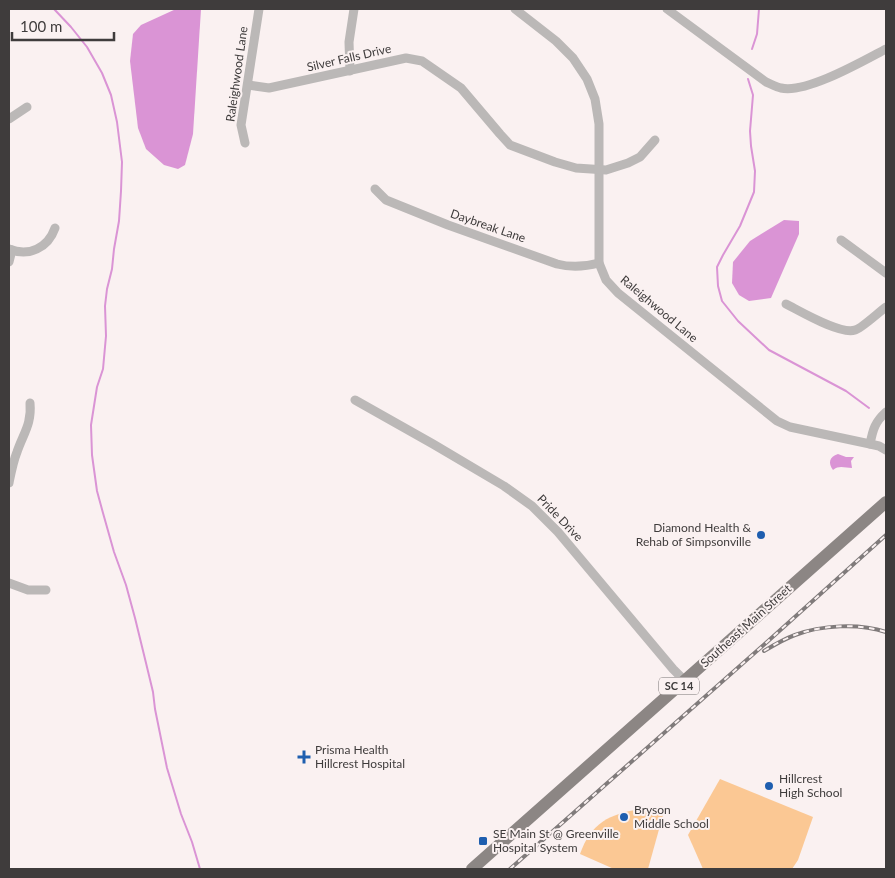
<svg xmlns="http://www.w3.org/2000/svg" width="895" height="878" viewBox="0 0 895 878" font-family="Lato,sans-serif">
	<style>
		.green { fill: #fbc894 }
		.water { fill: #da94d5 }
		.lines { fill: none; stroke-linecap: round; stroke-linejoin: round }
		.stream { stroke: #da94d5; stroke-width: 2 }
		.street { stroke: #bbb8b7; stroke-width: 9 }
		.primary { stroke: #8c8684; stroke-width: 12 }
		.rail-casing { stroke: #807b7b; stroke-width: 4 }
		.rail { stroke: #faf1f1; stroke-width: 2; stroke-dasharray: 5.5; stroke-linecap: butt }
		.poi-dot { fill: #1e5eaf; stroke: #faf1f1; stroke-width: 2 }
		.labels { text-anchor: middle; stroke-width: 4; stroke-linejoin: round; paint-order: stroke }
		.shield { fill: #faf1f1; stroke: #777272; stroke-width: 1 }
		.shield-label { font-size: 11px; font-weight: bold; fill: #3f3c3c }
		.street-label { font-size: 12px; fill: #3f3c3c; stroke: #faf1f1 }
		.poi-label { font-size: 12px; fill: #3f3c3c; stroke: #faf1f1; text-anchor: start }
	</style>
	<rect width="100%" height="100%" fill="#faf1f1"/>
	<g class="green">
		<path d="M 720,779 L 813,817 L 798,860 L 792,869 L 703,869 L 688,835 Z"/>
		<path d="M 641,809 L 655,811 L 663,815 L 648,869 L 614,869 L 580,854 C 591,823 609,814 641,809 Z"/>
	</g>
	<g class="water">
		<path d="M 176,9 L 201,9 L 193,134 L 185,165 L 178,169 L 164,165 L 146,149 L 138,128 L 130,61 L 133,34 L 141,25 Z"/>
		<path d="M 784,220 L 799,221 L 799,234 L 771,298 L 749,301 L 739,295 L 732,283 L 733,262 L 750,241 Z"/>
		<path d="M 838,454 L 846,457 L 854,457 L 851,461 L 852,468 C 845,468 839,465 833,470 C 828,463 829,457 838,454 Z"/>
	</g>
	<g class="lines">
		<g class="stream">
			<path d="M 54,9 L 71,27 L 87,47 L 102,73 L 111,95 L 117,122 L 122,162 L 121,191 L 119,221 L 114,249 L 112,269 L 107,289 L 105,306 L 106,336 L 103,369 L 97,387 L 91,425 L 92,455 L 97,491 L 103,513 L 114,552 L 126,585 L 135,618 L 146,663 L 153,692 L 155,709 L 167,768 L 181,814 L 192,842 L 200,869"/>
			<path d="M 752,49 L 757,34 L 759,9"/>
			<path d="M 748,79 L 753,95 L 750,131 L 751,146 L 755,171 L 754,192 L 740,226 L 723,255 L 717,267 L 718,286 L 722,301 L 738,321 L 769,350 L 846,391 L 869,408"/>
		</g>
		<g class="street">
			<path d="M 515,9 L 556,41 L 573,58 L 587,79 L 595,99 L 599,124 L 599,263 L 606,280 L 618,293 L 777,421 L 790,427 L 870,444 L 879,446 L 886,450"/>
			<path d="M 667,9 L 766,82 C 771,84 776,87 781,88 C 806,94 863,61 886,49"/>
			<path d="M 350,71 L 349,42 L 354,9"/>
			<path d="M 248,85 L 269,88 L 406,58 L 422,61 L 461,88 L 500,134 L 510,145 L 555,162 L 576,168 L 606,170 L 628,163 L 640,157 L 655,140"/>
			<path d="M 9,119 L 27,107"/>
			<path d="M 245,143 L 241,125 L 259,9"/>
			<path d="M 375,189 L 386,200 L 448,225 L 557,264 C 572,268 584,267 599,263"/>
			<path d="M 841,240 L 886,273"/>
			<path d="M 9,249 C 29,257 48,248 55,228"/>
			<path d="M 9,262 L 12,250"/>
			<path d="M 786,304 C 800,311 840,335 855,330 C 861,329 880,311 886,307"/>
			<path d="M 355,400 L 433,444 L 504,486 L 532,506 L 558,532 L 673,669 L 685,681"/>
			<path d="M 870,444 C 873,429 875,422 886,412"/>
			<path d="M 9,483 C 11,473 13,462 17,452 C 23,434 32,424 30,403"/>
			<path d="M 9,583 L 28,590 L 46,590"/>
		</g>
		<path class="primary" d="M 472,869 L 886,502"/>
		<defs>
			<g id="rail">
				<path d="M 764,651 C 774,645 784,639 795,635 C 821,625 859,623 886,632"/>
				<path d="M 510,869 L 767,642 L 886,535"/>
			</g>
		</defs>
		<use href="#rail" class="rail-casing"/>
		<use href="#rail" class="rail"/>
	</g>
	<g class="poi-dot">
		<circle cx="761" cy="535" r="5"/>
		<path d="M301.5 749.5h5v5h5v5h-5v5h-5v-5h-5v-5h5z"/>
		<circle cx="769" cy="786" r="5"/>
		<circle cx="624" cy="817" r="5"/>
		<rect x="478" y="836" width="10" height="10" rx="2.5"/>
	</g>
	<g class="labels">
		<rect class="shield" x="659" y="677.5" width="40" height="17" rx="4"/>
		<g class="shield-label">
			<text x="679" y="690">SC 14</text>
		</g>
		<g class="street-label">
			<text transform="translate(349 58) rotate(-13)" y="4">Silver Falls Drive</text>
			<text transform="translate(237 74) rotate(-82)" y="4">Raleighwood Lane</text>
			<text transform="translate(488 226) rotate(19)" y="4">Daybreak Lane</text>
			<text transform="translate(659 309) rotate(40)" y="4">Raleighwood Lane</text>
			<text transform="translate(560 518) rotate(46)" y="4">Pride Drive</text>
			<text transform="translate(746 626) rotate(-42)" y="4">Southeast Main Street</text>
		</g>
		<g class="poi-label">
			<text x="751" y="532" text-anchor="end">Diamond Health &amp;<tspan x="751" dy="14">Rehab of Simpsonville</tspan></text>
			<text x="315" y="754">Prisma Health<tspan x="315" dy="14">Hillcrest Hospital</tspan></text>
			<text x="779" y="783">Hillcrest<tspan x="779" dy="14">High School</tspan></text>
			<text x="634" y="814">Bryson<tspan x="634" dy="14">Middle School</tspan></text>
			<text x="493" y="838">SE Main St @ Greenville<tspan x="493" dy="14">Hospital System</tspan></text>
		</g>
	</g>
	<rect width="895" height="878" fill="none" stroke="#3f3c3c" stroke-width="20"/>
	<path d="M12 32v8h102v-8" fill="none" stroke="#3f3c3c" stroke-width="2.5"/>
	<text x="20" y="32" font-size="15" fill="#3f3c3c" stroke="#faf1f1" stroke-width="4" paint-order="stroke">100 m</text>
</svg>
